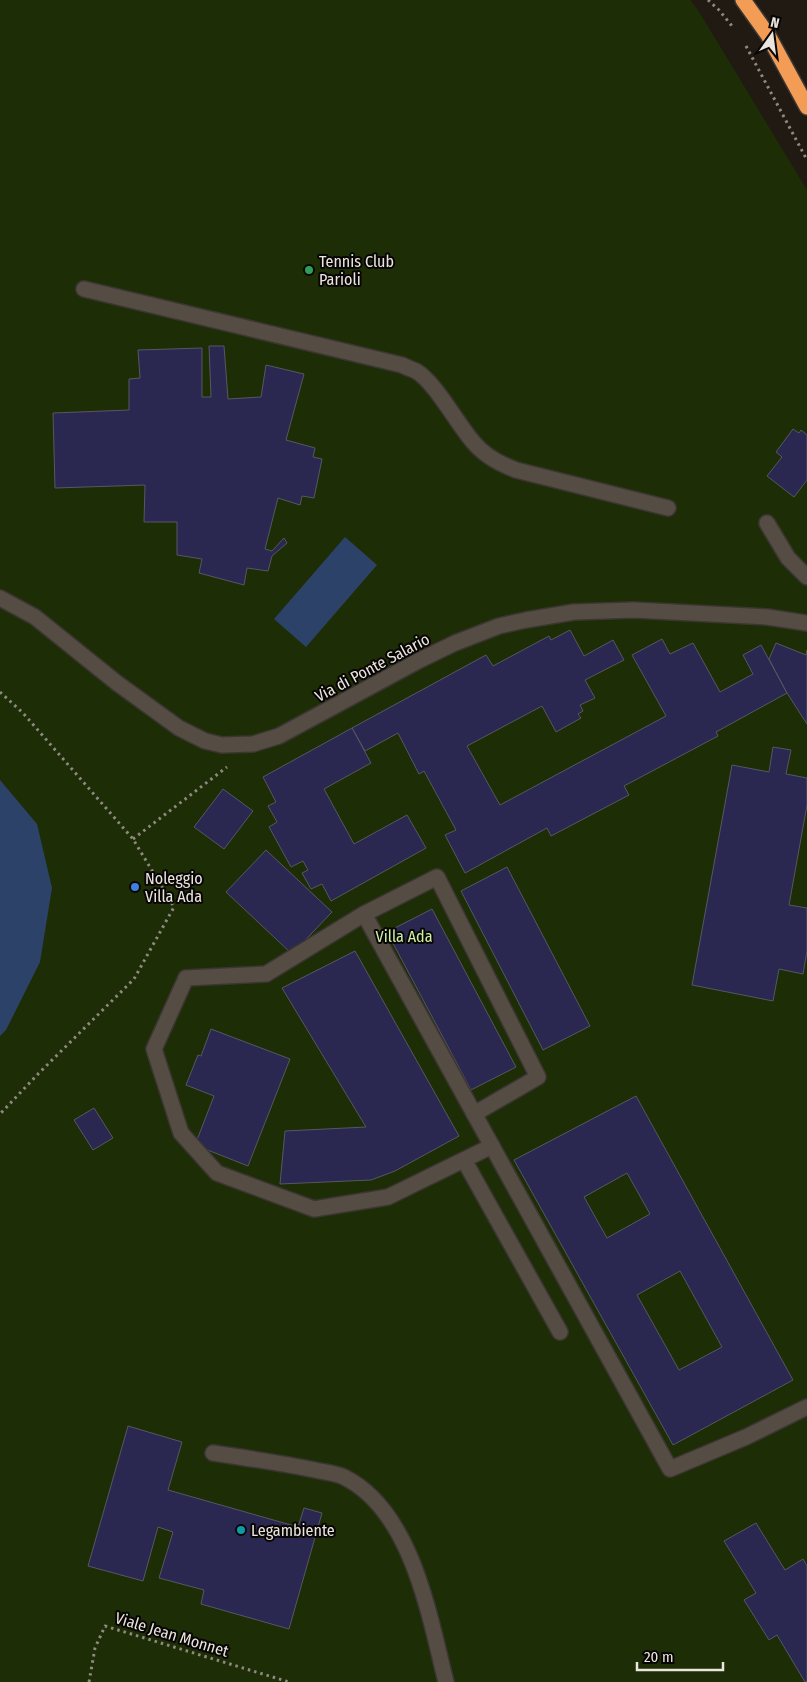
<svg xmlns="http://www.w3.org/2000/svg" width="807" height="1682" viewBox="0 0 807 1682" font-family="'Fira Sans Condensed',sans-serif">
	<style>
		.green { fill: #1d2d05 }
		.water { fill: #2d4269 }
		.building { fill: #2a2850; stroke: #575762; fill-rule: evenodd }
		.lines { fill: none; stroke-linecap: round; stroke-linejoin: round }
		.minor-casing { stroke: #3c3633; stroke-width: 18 }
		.highway-casing { stroke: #3c3633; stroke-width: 18 }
		.path { stroke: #908983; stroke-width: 3; stroke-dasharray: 2.5 4; stroke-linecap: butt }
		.minor { stroke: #554c44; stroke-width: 15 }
		.highway { stroke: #f39c55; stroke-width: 15 }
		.leisure-dot { fill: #2e9e5b; stroke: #080604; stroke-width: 2 }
		.shop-dot { fill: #3f7fe0; stroke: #080604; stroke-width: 2 }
		.culture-dot { fill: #0f9aa8; stroke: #080604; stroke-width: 2 }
		.labels { text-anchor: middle; stroke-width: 4; stroke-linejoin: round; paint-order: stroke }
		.poi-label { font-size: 16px; fill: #ebe5e0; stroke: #080604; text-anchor: start }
		.street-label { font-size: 16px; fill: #ebe5e0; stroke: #080604 }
		.park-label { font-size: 16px; fill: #cdf0a6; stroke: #080604 }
	</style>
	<rect width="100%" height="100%" fill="#211a13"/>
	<path class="green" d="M 0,0 L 690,0 L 698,10 L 807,190 L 807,1682 L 0,1682 Z"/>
	<g class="water">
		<path d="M 345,537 L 377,565 L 306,647 L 274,619 Z"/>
		<path d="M 0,780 L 37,824 L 52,888 L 40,962 L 6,1030 L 0,1036 Z"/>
	</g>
	<g class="building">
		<path d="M 209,346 L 224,346 L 228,399 L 261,397 L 266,365 L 304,374 L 286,440 L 315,448 L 313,457 L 322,459 L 314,498 L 302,496 L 300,505 L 278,498 L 265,549 L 272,551 L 284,538 L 287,543 L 272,556 L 268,571 L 247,568 L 244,585 L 199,573 L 202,559 L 177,555 L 177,522 L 144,522 L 145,485 L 55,488 L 53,413 L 129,410 L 129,379 L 140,378 L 138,350 L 202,348 L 202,397 L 211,397 Z"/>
		<path d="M 793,429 L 799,433 L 801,430 L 807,435 L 807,480 L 794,497 L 767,476 L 782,457 L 776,452 Z"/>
		<path d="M 570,630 L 584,656 L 613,640 L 624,660 L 585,680 L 595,698 L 580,705 L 583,711 L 578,714 L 581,718 L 556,732 L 542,706 L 467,746 L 500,805 L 666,716 L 632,655 L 662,639 L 670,654 L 693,643 L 720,692 L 753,674 L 743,655 L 761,645 L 787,693 L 716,732 L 718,736 L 624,786 L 629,795 L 551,836 L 547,828 L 465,873 L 445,835 L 456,830 L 424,771 L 419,774 L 398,733 L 365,751 L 352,728 L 486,655 L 493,666 L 549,636 L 551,640 Z"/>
		<path d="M 776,643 L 806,655 L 807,650 L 807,724 L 787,693 L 769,659 Z"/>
		<path d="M 352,728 L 371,763 L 324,789 L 354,844 L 407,815 L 426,848 L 331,901 L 322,884 L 311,889 L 302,873 L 308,870 L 303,861 L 291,867 L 269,827 L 277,822 L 268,806 L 276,802 L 263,777 Z"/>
		<path d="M 773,747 L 791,750 L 786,774 L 807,778 L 807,805 L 789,905 L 807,908 L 807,951 L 803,974 L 779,969 L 773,1001 L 692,985 L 732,765 L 769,772 Z"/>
		<path d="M 223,789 L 253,811 L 224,849 L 194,827 Z"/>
		<path d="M 266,850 L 332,912 L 292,954 L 226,892 Z"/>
		<path d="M 507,867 L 590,1026 L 543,1050 L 461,891 Z"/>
		<path d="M 432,909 L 516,1067 L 471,1090 L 387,932 Z"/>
		<path d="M 355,951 L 459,1136 L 395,1171 L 371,1180 L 280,1184 L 285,1131 L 366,1127 L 282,988 Z"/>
		<path d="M 211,1029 L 290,1059 L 248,1166 L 195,1145 L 214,1096 L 186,1085 L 198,1055 L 201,1056 Z"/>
		<path d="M 636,1096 L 793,1380 L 673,1445 L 514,1160 ZM 627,1173 L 650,1214 L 607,1238 L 584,1197 ZM 680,1271 L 722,1347 L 679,1370 L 637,1295 Z"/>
		<path d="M 94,1108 L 113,1138 L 93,1150 L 74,1120 Z"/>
		<path d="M 128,1426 L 182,1442 L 168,1490 L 298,1527 L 304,1508 L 322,1513 L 289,1629 L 201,1604 L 204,1590 L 159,1578 L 173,1532 L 158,1527 L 143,1581 L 88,1566 Z"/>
		<path d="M 756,1523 L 785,1570 L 803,1559 L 807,1566 L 807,1682 L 805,1682 L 777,1635 L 769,1640 L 744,1600 L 756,1593 L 724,1541 Z"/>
	</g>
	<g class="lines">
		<defs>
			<g id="minor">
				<path d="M 84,289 L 402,365 C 406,367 411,369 416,371 C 435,382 458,425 474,443 C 485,456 500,464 516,470 L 668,508"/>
				<path d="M 767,523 L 788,558 L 807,577"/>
				<path d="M 0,598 L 35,617 L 117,683 L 179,728 L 205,741 L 222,745 L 253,744 L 279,736 L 418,661 L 455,643 L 499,626 L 526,620 L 574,612 L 634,610 L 767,617 L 807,623"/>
				<path d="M 364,914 L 266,974 L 186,978 L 154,1049 L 181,1133 L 217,1173 L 314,1209 L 388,1197 L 492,1146"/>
				<path d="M 474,1114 L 538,1077 L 437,877 L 364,914 L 670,1469 L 746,1437 L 807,1407"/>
				<path d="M 464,1160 L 560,1332"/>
				<path d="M 213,1453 C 247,1458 281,1463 315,1470 C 324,1472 336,1473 344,1477 C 412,1511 429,1615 446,1682"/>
			</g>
			<path id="highway" d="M 743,0 L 768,35 L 807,107"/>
		</defs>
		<use href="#minor" class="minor-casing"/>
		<use href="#highway" class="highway-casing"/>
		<g class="path">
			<path d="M 708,0 L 719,10 L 732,26"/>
			<path d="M 746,46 L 807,160"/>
			<path d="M 0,692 L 23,713 L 133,839 L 174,907 L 134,979 L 39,1073 L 0,1114"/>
			<path d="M 133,839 L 227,767"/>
			<path d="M 89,1682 L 95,1648 L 105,1626 L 289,1682"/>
		</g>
		<use href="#minor" class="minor"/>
		<use href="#highway" class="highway"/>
	</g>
	<circle class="leisure-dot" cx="309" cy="270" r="5"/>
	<circle class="shop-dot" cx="135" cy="887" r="5"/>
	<circle class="culture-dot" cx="241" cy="1530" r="5"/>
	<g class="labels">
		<g class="poi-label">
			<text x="319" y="267">Tennis Club<tspan x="319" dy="18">Parioli</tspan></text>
			<text x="145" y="884">Noleggio<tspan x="145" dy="18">Villa Ada</tspan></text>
			<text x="251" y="1536">Legambiente</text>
		</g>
		<g class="street-label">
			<text transform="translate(372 667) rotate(-28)" y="6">Via di Ponte Salario</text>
			<text transform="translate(172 1634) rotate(17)" y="6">Viale Jean Monnet</text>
		</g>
		<g class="park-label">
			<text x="404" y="942">Villa Ada</text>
		</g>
	</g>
	<g transform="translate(772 35) rotate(14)" stroke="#080604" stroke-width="4" paint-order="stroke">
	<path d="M0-4L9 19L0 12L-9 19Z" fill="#ebe5e0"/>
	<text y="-8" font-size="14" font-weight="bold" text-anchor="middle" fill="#ebe5e0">N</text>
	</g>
	<path d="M637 1662v8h86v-8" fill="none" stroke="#ebe5e0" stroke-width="2.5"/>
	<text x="644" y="1662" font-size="15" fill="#ebe5e0" stroke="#080604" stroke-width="4" paint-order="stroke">20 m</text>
</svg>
